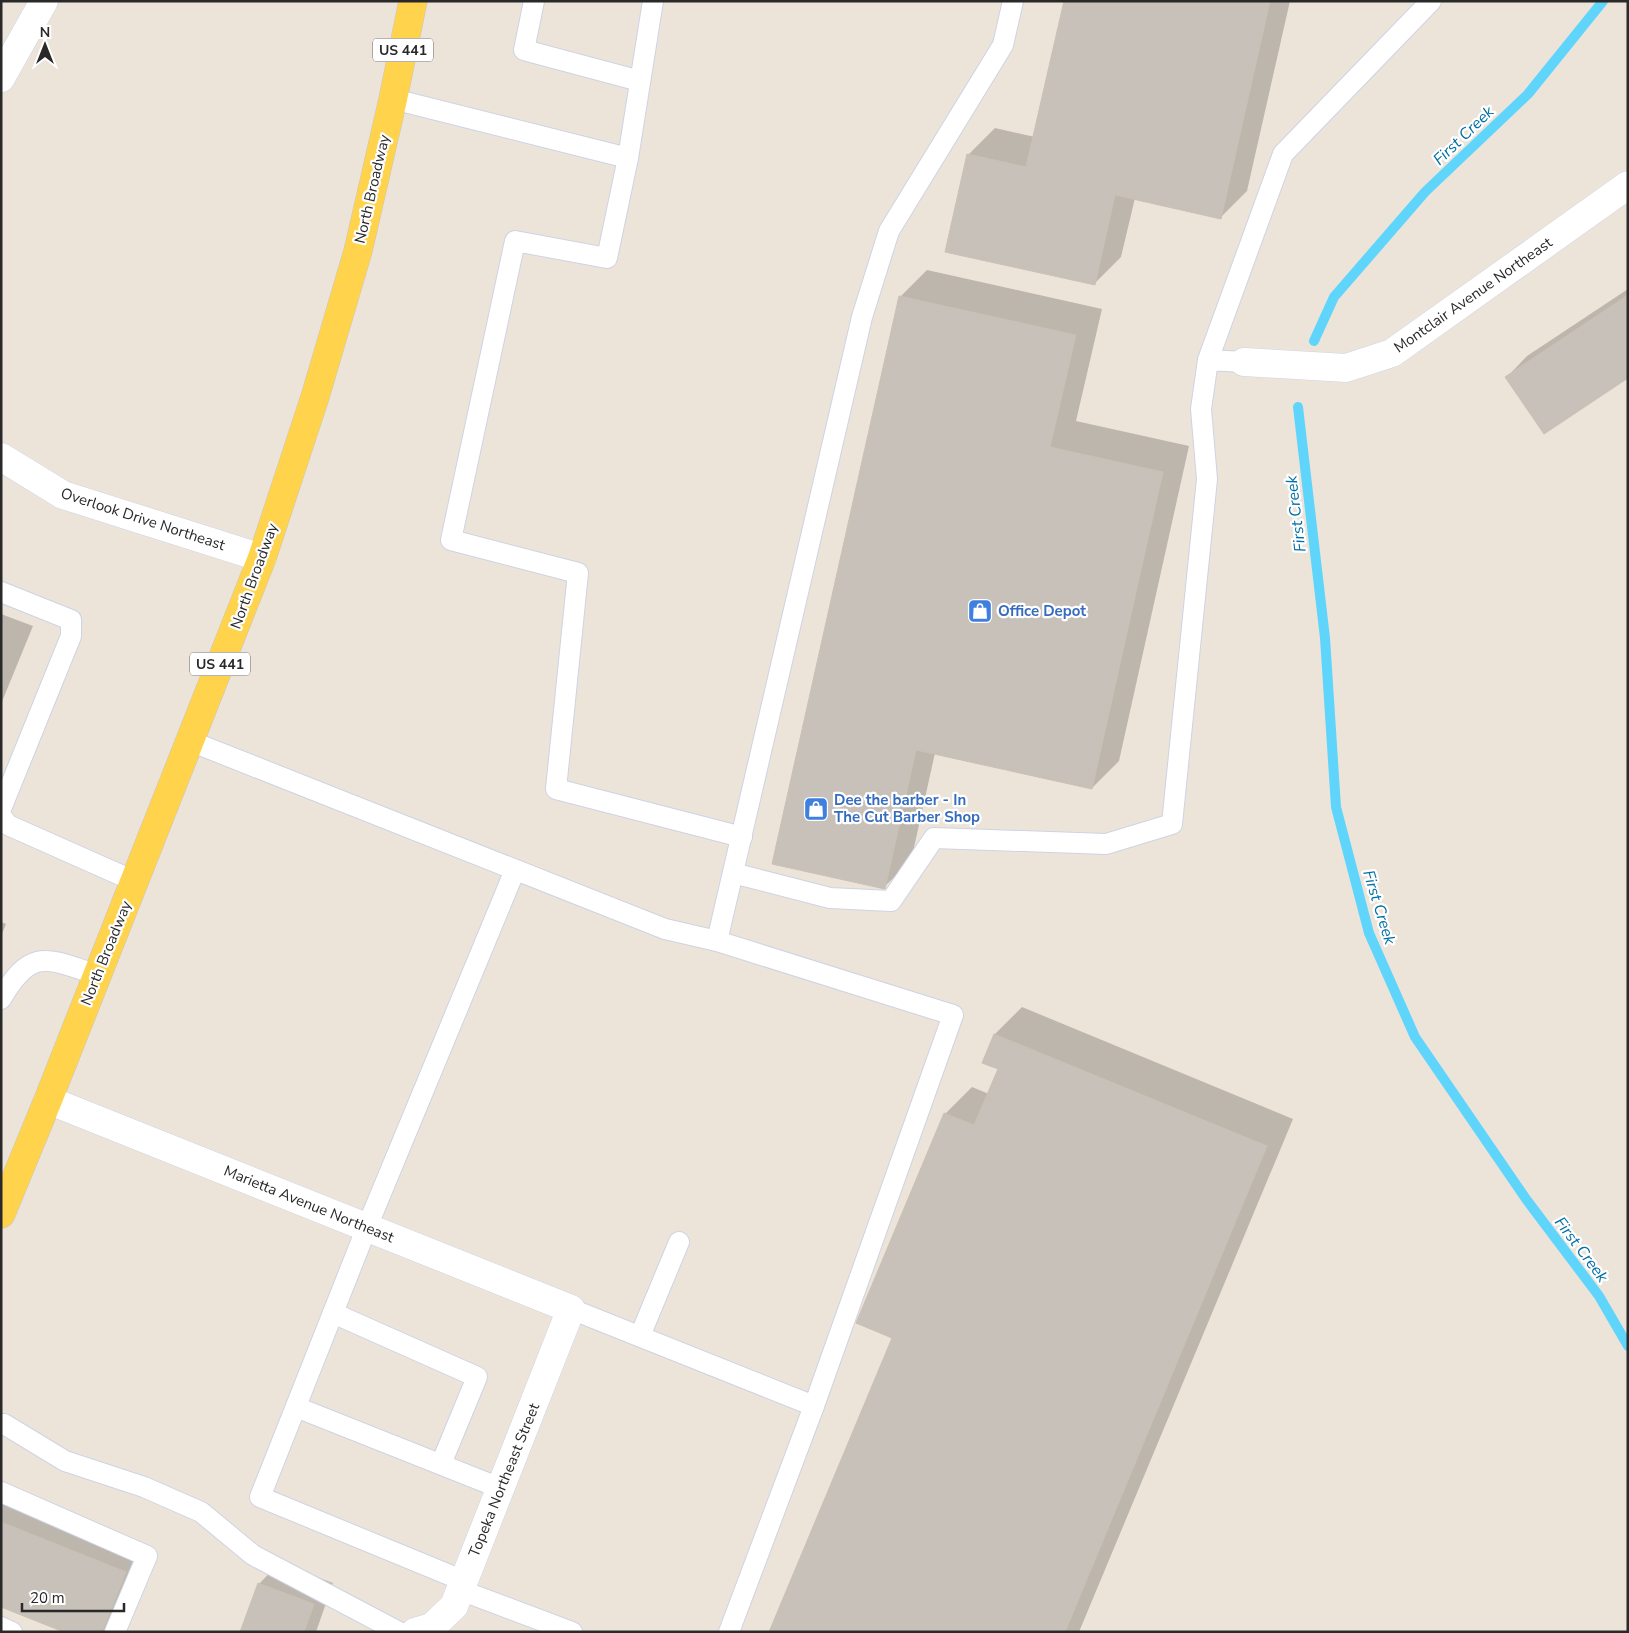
<svg xmlns="http://www.w3.org/2000/svg" width="1629" height="1633" viewBox="0 0 1629 1633" font-family="'Nunito Sans',sans-serif">
	<style>
		.shadow { fill: #0003 }
		.lines { fill: none; stroke-linecap: round; stroke-linejoin: round }
		.stream { stroke: #60d5fc; stroke-width: 10 }
		.building { fill: #c8c1b9; stroke: #c9c1b3 }
		.lane-casing { stroke: #ced3e4; stroke-width: 22 }
		.street-casing { stroke: #ced3e4; stroke-width: 29 }
		.primary-casing { stroke: #c7c7c7; stroke-width: 29 }
		.lane { stroke: #fff; stroke-width: 20 }
		.street { stroke: #fff; stroke-width: 28 }
		.primary { stroke: #ffd34c; stroke-width: 28 }
		.labels { text-anchor: middle; stroke-width: 4.5; stroke-linejoin: round; paint-order: stroke }
		.shield { fill: #fff; stroke: #696969; stroke-width: 1 }
		.shield-label { font-size: 14px; font-weight: bold; fill: #292929 }
		.street-label { font-size: 15px; fill: #292929; stroke: #fff }
		.shop-label { font-size: 15px; font-weight: bold; fill: #366cbe; stroke: #fff; text-anchor: start }
		.water-label { font-size: 16px; font-style: italic; fill: #0070a6; stroke: #fff }
	</style>
	<rect width="100%" height="100%" fill="#ede4d9"/>
	<g class="shadow">
		<path d="M 1065,1 L 1290,1 L 1247,191 L 1220,218 L 1135,198 L 1121,257 L 1094,284 L 968,155 L 995,128 L 1035,137 Z"/>
		<path d="M 927,270 L 1102,309 L 1076,421 L 1189,446 L 1119,761 L 1092,788 L 935,753 L 911,861 L 884,887 L 900,297 Z"/>
		<path d="M 1628,289 L 1628,376 L 1507,377 L 1527,356 Z"/>
		<path d="M 1,614 L 33,626 L 1,704 Z"/>
		<path d="M 1,922 L 6,924 L 1,936 Z"/>
		<path d="M 1022,1007 L 1293,1119 L 1079,1632 L 771,1632 L 894,1337 L 945,1114 L 972,1087 L 989,1094 L 1000,1068 L 984,1062 L 995,1034 Z"/>
		<path d="M 10,1497 L 146,1551 L 108,1632 L 67,1632 L 1,1606 L 1,1506 Z"/>
		<path d="M 279,1563 L 333,1583 L 316,1632 L 241,1632 L 259,1584 Z"/>
	</g>
	<g class="lines">
		<g class="stream">
			<path d="M 1314,341 L 1334,297 L 1425,192 L 1528,94 L 1603,1"/>
			<path d="M 1298,407 L 1325,638 L 1336,807 L 1369,933 L 1415,1037 L 1526,1199 L 1599,1296 L 1628,1346"/>
		</g>
	</g>
	<g class="building">
		<path d="M 1064,1 L 1270,1 L 1221,219 L 1115,195 L 1095,285 L 945,252 L 967,154 L 1026,167 Z"/>
		<path d="M 1628,295 L 1628,378 L 1544,434 L 1505,377 Z"/>
		<path d="M 899,296 L 1076,335 L 1050,447 L 1163,472 L 1092,789 L 916,750 L 885,889 L 772,864 Z"/>
		<path d="M 994,1034 L 1267,1146 L 1065,1632 L 769,1632 L 892,1338 L 856,1323 L 944,1113 L 974,1125 L 998,1069 L 982,1063 Z"/>
		<path d="M 1,1522 L 126,1572 L 102,1632 L 64,1632 L 1,1607 Z"/>
		<path d="M 258,1583 L 314,1604 L 304,1632 L 240,1632 Z"/>
	</g>
	<g class="lines">
		<defs>
			<g id="lane">
				<path d="M 534,1 L 524,50 L 640,81"/>
				<path d="M 653,1 L 628,158 L 607,258 L 515,241 L 451,540 L 578,573 L 556,789 L 742,837"/>
				<path d="M 393,99 L 628,158"/>
				<path d="M 1208,360 L 1283,154 L 1431,1"/>
				<path d="M 1,592 L 71,620 L 71,636 L 1,809"/>
				<path d="M 190,741 L 665,929 L 717,941 L 953,1015 L 814,1406 L 729,1632"/>
				<path d="M 1,816 L 8,825 L 134,881"/>
				<path d="M 733,873 L 830,898 L 891,901 L 934,838 L 1106,844 L 1172,824 L 1207,479 L 1201,409 L 1208,360 L 1244,362"/>
				<path d="M 717,941 L 862,317 L 889,231 L 1003,45 L 1013,1"/>
				<path d="M 1,999 C 32,946 47,959 98,975"/>
				<path d="M 571,1309 L 814,1406"/>
				<path d="M 333,1313 L 477,1377 L 441,1464"/>
				<path d="M 640,1336 L 679,1242"/>
				<path d="M 296,1407 L 500,1488"/>
				<path d="M 4,1424 L 65,1461 L 144,1487 L 201,1512 L 253,1555 L 399,1632"/>
				<path d="M 1,1492 L 147,1556 L 115,1632"/>
				<path d="M 464,1581 L 260,1497 L 367,1227 L 515,870"/>
				<path d="M 460,1590 L 572,1632"/>
				<path d="M 1,1627 L 12,1632"/>
			</g>
			<g id="street">
				<path d="M 1,78 L 44,1"/>
				<path d="M 1244,362 L 1346,368 L 1392,353 L 1628,185"/>
				<path d="M 1,457 L 63,495 L 262,558"/>
				<path d="M 48,1100 L 571,1309 L 454,1606 L 432,1627 L 415,1632"/>
			</g>
			<path id="primary" d="M 1,1214 L 48,1100 L 262,558 L 315,397 L 358,251 L 393,99 L 413,1"/>
		</defs>
		<use href="#lane" class="lane-casing"/>
		<use href="#street" class="street-casing"/>
		<use href="#primary" class="primary-casing"/>
		<use href="#lane" class="lane"/>
		<use href="#street" class="street"/>
		<use href="#primary" class="primary"/>
	</g>
	<defs>
		<symbol id="shop-square" viewBox="-11 -11 22 22"><rect x="-9" y="-9" width="18" height="18" rx="4" fill="#3f7fe0" stroke="#fff"/><path d="M-5-2.5h2.3a2.7 3.5 0 0 1 5.4 0H5L5.5 6h-11ZM-1.5-2.5h3a1.5 2.3 0 0 0-3 0Z" fill="#fff"/></symbol>
	</defs>
	<g fill-rule="evenodd">
		<use href="#shop-square" x="966" y="597" width="28" height="28"/>
		<use href="#shop-square" x="802" y="795" width="28" height="28"/>
	</g>
	<g class="labels">
		<g class="shield">
			<rect x="373" y="38.5" width="60" height="23" rx="4"/>
			<rect x="190" y="652.5" width="60" height="23" rx="4"/>
		</g>
		<g class="shield-label">
			<text x="403" y="55">US 441</text>
			<text x="220" y="669">US 441</text>
		</g>
		<g class="street-label">
			<text transform="translate(372 189) rotate(-77)" y="5">North Broadway</text>
			<text transform="translate(1473 295) rotate(-35)" y="5">Montclair Avenue Northeast</text>
			<text transform="translate(143 519) rotate(18)" y="5">Overlook Drive Northeast</text>
			<text transform="translate(254 576) rotate(-70)" y="5">North Broadway</text>
			<text transform="translate(106 953) rotate(-68)" y="5">North Broadway</text>
			<text transform="translate(309 1204) rotate(22)" y="5">Marietta Avenue Northeast</text>
			<text transform="translate(504 1480) rotate(-68)" y="5">Topeka Northeast Street</text>
		</g>
		<g class="shop-label">
			<text x="998" y="616">Office Depot</text>
			<text x="834" y="805">Dee the barber - In<tspan x="834" dy="17">The Cut Barber Shop</tspan></text>
		</g>
		<g class="water-label">
			<text transform="translate(1463 135) rotate(-44)" y="6">First Creek</text>
			<text transform="translate(1295 514) rotate(-97)" y="6">First Creek</text>
			<text transform="translate(1380 907) rotate(73)" y="6">First Creek</text>
			<text transform="translate(1582 1249) rotate(53)" y="6">First Creek</text>
		</g>
	</g>
	<rect width="1629" height="1633" fill="none" stroke="#292929" stroke-width="5"/>
	<g transform="translate(45 45)" stroke="#ffffff" stroke-width="4" paint-order="stroke">
	<path d="M0-4L9 19L0 12L-9 19Z" fill="#292929"/>
	<text y="-8" font-size="14" font-weight="bold" text-anchor="middle" fill="#292929">N</text>
	</g>
	<path d="M22 1603v8h102v-8" fill="none" stroke="#292929" stroke-width="2.5"/>
	<text x="30" y="1603" font-size="15" fill="#292929" stroke="#ffffff" stroke-width="4" paint-order="stroke">20 m</text>
</svg>
